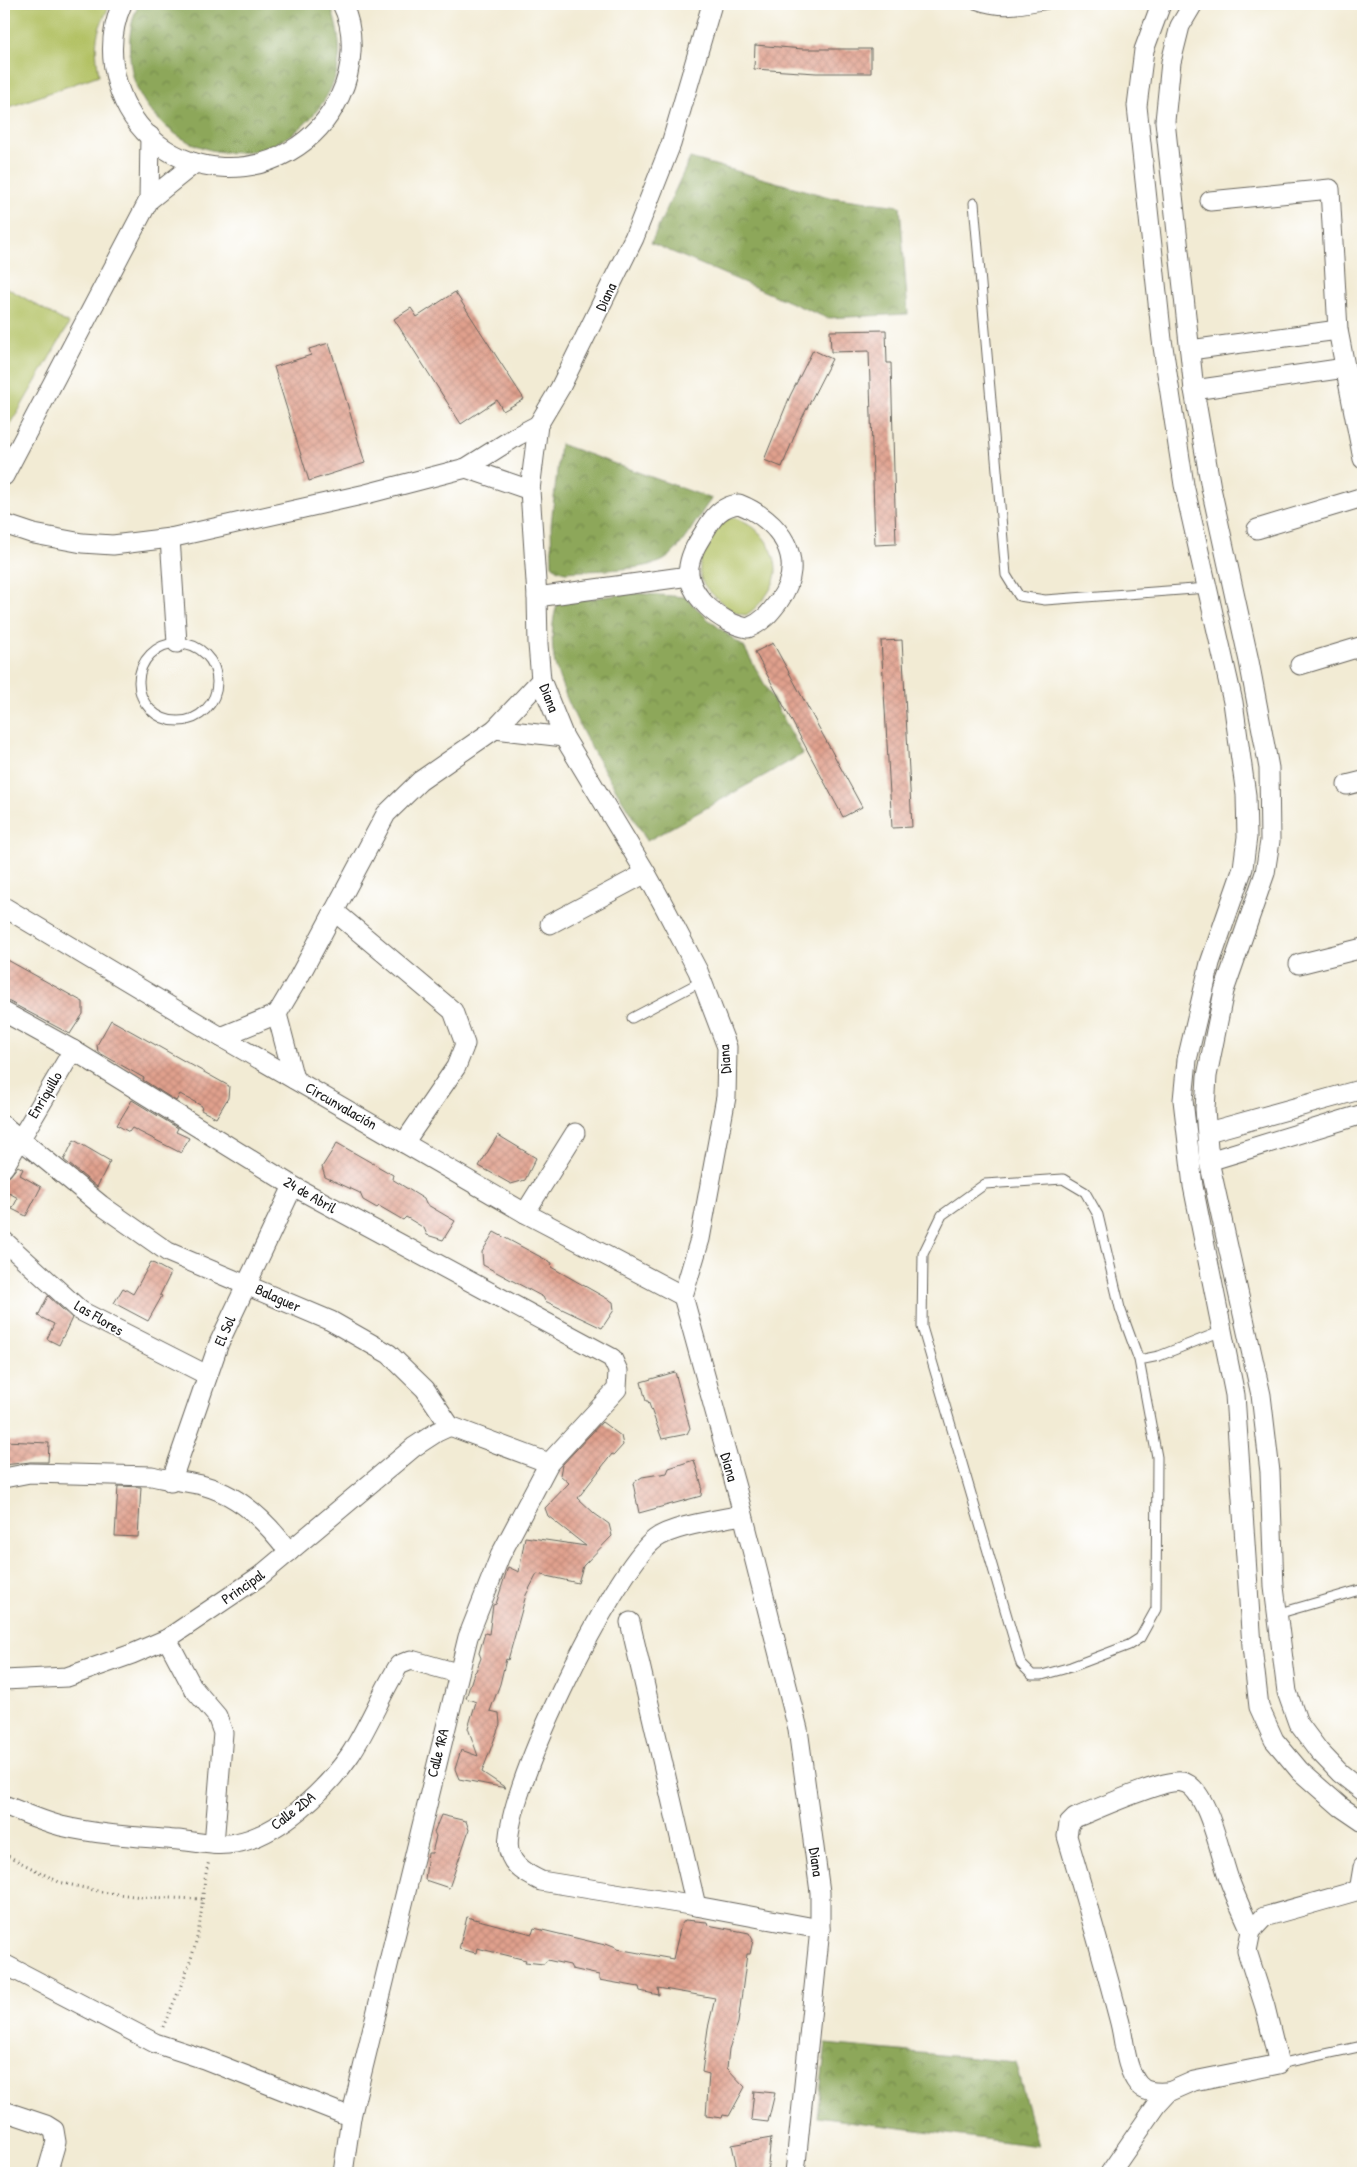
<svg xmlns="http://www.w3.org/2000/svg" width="1367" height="2177" viewBox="0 0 1367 2177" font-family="'Patrick Hand',sans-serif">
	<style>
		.grass { fill: #b2c164; stroke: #676e40 }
		.forest { fill: url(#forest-crowns); stroke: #54623b }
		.building { fill: url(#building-cross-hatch) }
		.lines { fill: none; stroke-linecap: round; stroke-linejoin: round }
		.service-casing { stroke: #67645c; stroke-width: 11 }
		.minor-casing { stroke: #67645c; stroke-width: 21 }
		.path { stroke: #67645c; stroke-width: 3; stroke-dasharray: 1 4; stroke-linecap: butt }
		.service { stroke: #fff; stroke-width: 9 }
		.minor { stroke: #fff; stroke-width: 19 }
		.labels { text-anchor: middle; stroke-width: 4; stroke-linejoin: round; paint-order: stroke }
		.street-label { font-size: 15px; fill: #1c1c1c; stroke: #fff }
	</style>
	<defs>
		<pattern id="forest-crowns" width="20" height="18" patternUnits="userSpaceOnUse" patternTransform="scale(1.25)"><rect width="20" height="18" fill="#8da75a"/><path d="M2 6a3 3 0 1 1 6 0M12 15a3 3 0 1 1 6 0" fill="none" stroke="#72874a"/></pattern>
		<pattern id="building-cross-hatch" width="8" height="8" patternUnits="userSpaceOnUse" patternTransform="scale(1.25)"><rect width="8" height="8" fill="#e0a08d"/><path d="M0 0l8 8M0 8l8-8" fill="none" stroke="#c08979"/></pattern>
	</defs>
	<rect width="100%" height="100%" fill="#fff"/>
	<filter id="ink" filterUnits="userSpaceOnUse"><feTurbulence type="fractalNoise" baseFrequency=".02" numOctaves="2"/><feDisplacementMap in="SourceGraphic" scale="10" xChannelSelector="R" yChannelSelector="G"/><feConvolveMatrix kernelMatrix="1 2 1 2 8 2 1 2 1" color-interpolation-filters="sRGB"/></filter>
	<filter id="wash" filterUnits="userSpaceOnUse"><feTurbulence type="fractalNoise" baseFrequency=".0096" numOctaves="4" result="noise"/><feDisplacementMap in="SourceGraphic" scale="20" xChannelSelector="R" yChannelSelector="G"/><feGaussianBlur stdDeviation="1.12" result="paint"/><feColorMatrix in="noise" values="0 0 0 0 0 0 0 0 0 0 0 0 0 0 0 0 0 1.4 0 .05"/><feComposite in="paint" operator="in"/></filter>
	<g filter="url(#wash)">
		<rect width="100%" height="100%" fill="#f2ebd4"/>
		<g class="grass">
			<path d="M 4,4 L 111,4 C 95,32 94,42 99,75 L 4,109 Z"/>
			<path d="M 4,286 L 69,324 L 4,436 Z"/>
			<path d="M 730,517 C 753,519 777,547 776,571 C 775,588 760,606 746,615 C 734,614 729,609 720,601 C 713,595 706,589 702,581 C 693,559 713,528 730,517 Z"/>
		</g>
		<g class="forest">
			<path d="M 139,4 L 330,4 C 337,25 342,45 338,67 C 335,84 325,101 314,114 C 274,162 206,166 161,122 C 145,107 134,88 131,66 C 128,45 129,23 139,4 Z"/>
			<path d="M 690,158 L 829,197 L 900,206 L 908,314 L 827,318 L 651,243 Z"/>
			<path d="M 560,444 L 712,499 L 709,502 C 698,517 680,551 664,560 C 645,571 590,570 565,572 L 556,569 L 552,565 L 551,525 Z"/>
			<path d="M 632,593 L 685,597 L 709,620 L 744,647 L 803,754 L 647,841 C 615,786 572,726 555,664 C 551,646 551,619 558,603 Z"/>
			<path d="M 826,2044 L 1015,2062 L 1038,2146 L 817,2117 Z"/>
		</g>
		<g id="blocks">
			<g class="building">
				<path d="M 755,45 L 803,49 L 871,49 L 871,73 L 816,73 L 754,69 Z"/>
				<path d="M 455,292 L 524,399 L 503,411 L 497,400 L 461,424 L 394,319 L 411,308 L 417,317 Z"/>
				<path d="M 886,330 L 887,363 L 891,363 L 896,544 L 875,545 L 869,351 L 831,352 L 830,331 Z"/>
				<path d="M 329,343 L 365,463 L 309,481 L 274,367 L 311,355 L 309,349 Z"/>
				<path d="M 813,350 L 832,359 L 800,422 L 782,467 L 764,460 L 790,396 Z"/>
				<path d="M 902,640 L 912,827 L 892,828 L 881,641 Z"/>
				<path d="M 773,643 L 862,807 L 843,817 L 755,652 Z"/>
				<path d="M 4,958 L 83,1002 L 83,1014 L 70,1034 L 4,999 Z"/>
				<path d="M 111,1020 L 229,1086 L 228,1098 L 216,1118 L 201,1110 L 202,1106 L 180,1094 L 176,1101 L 143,1080 L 144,1078 L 98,1052 L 97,1045 Z"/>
				<path d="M 132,1100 L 178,1128 L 176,1132 L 189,1138 L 181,1153 L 132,1128 L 129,1132 L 117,1125 Z"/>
				<path d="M 498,1135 L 536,1158 L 525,1180 L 511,1184 L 479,1166 Z"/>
				<path d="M 74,1140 L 110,1161 L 97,1187 L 64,1160 Z"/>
				<path d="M 337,1143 L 393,1175 L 392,1179 L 424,1199 L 426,1204 L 455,1221 L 443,1240 L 427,1235 L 424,1228 L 406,1217 L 403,1220 L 379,1206 L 377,1208 L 363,1200 L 360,1193 L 325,1177 L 322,1167 Z"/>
				<path d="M 18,1166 L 23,1169 L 20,1175 L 41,1187 L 26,1216 L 12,1209 L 18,1198 L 9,1193 L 4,1203 L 4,1178 L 10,1176 Z"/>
				<path d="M 494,1232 L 552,1263 L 551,1267 L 613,1302 L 614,1310 L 602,1328 L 545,1301 L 543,1297 L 483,1265 L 482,1252 Z"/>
				<path d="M 151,1262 L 171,1273 L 160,1295 L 162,1296 L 148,1321 L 114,1303 L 123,1288 L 133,1294 Z"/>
				<path d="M 48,1296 L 72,1318 L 59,1345 L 47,1339 L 54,1324 L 38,1316 Z"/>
				<path d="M 675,1372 L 690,1428 L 687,1434 L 662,1439 L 648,1401 L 646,1401 L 641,1382 Z"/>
				<path d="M 602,1422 L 621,1436 L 623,1445 L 614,1455 L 612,1454 L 578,1498 L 595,1514 L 609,1524 L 612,1536 L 583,1566 L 578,1583 L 537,1574 L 526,1595 L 508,1660 L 506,1659 L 500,1684 L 490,1711 L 499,1713 L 500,1724 L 482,1772 L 506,1788 L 459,1779 L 455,1769 L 461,1750 L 478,1756 L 468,1728 L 476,1702 L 466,1698 L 474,1673 L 476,1671 L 481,1658 L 479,1653 L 485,1633 L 489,1634 L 493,1605 L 496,1604 L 508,1567 L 519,1572 L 525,1537 L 586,1546 L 548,1516 L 545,1508 L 569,1483 L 560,1475 L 562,1465 Z"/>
				<path d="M 4,1441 L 49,1443 L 48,1462 L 30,1462 L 4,1465 Z"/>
				<path d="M 694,1460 L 702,1486 L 701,1496 L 639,1513 L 633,1483 L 642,1477 L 667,1473 L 669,1468 Z"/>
				<path d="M 118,1486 L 141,1487 L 138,1537 L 115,1536 Z"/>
				<path d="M 441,1815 L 466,1821 L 469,1830 L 449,1888 L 425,1880 L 428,1853 L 432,1853 L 436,1836 L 434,1832 Z"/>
				<path d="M 467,1917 L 532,1934 L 534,1928 L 605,1945 L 606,1943 L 616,1947 L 617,1949 L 673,1959 L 681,1925 L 685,1920 L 707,1922 L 708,1925 L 749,1933 L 753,1940 L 750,1954 L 747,1954 L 738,2023 L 729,2049 L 727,2068 L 745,2087 L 729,2116 L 723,2115 L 722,2118 L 706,2116 L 709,2074 L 702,2072 L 708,2028 L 715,1998 L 658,1988 L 659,1995 L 640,1991 L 639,1987 L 599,1980 L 599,1975 L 572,1969 L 570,1965 L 547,1960 L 544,1964 L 525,1962 L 526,1960 L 477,1948 L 476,1953 L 459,1949 Z"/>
				<path d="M 754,2091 L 775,2093 L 768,2122 L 751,2120 Z"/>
				<path d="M 771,2138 L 767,2173 L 738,2173 L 732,2145 Z"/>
			</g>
		</g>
	</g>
	<g filter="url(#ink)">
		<use href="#blocks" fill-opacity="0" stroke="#67645c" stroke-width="1"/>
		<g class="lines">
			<defs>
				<g id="service">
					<path d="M 975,4 C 1003,14 1019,9 1047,4"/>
					<path d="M 974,203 L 1006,575 L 1019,596 L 1045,600 L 1208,588"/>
					<circle cx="178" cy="682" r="39"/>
					<path d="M 632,1018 L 702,981"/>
					<path d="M 1139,1360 L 1157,1457 L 1156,1609 L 1140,1638 L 1129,1645 L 1071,1667 L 1042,1675 L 1032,1675 L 1021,1664 L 922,1327 L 923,1254 L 942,1215 L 985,1184 L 1063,1179 L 1085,1192 L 1098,1215 L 1120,1308 L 1139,1360 L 1159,1356 L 1222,1331"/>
					<path d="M 1277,1614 L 1363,1589"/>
					<path d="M 1279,2064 L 1363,2046"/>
				</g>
				<g id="minor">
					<path d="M 122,4 C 111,29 110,56 117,82 C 148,191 293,196 340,96 C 353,69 356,31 342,4"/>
					<path d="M 712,4 L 671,144 L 634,238 L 560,388 L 538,425 L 530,490 L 537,597 L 538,644 L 541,680 L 564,737 L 646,873 L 663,904 L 698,971 L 727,1047 L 726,1097 L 700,1239 L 683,1296 L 737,1491 L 798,1729 L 820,1892 L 820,1929 L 795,2173"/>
					<path d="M 1161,4 L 1144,50 L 1137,106 L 1162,340 L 1184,485 L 1233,702 L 1246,795 L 1247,837 L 1243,868 L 1210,963 L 1187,1060 L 1183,1100 L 1193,1186 L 1235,1395 L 1252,1646 L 1259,1707 L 1274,1740 L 1300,1771 L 1341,1807 L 1363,1822"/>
					<path d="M 1193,4 L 1180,26 L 1171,62 L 1165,121 L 1194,390 L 1211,488 L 1249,661 L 1269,768 L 1270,841 L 1265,873 L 1224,991 L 1207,1076 L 1205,1109 L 1209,1161 L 1261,1395 L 1270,1472 L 1274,1587 L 1287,1692 L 1298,1723 L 1319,1751 L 1340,1773 L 1363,1791"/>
					<path d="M 149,200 L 150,136"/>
					<path d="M 1210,201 L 1330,189 L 1338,330 L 1363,459"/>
					<path d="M 1190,350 L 1338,330"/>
					<path d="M 1194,390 L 1345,368"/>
					<path d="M 466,468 L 530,490"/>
					<path d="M 4,476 L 149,200 L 195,163"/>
					<path d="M 739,504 C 779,520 809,559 779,601 C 770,613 763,622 748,628 C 722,624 686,596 689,566 C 691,553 698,542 705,531 C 713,517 721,506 739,504 Z"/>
					<path d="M 4,524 L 34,534 L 82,543 L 113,545 L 170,538 L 366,494 L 466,468 L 517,436 L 538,425"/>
					<path d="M 1257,529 L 1363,497"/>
					<path d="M 170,538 L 177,643"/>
					<path d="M 537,597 L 689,576"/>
					<path d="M 1300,665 L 1363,646"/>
					<path d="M 495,729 L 564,737"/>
					<path d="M 1347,785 L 1363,781"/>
					<path d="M 4,907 L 221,1037 L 525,1213 L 683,1296"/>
					<path d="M 334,911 L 453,1011 L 465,1044 L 456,1067 L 404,1143"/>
					<path d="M 550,924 L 646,873"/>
					<path d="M 1299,964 L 1363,948"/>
					<path d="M 4,1012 L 73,1050 L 293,1186 L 612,1358 L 618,1371 L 617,1389 L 549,1463 L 500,1556 L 468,1637 L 351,2117 L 343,2173"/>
					<path d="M 277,1014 L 294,1079"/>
					<path d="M 221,1037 L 277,1014 L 299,977 L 386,814 L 420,781 L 495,729 L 541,680"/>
					<path d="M 4,1126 L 101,1205 L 168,1252 L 331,1321 L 389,1354 L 425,1389 L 450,1426 L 549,1463"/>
					<path d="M 1208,1132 L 1363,1089"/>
					<path d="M 1209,1161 L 1363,1114"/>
					<path d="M 4,1167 L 73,1050"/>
					<path d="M 525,1213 L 575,1133"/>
					<path d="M 4,1241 L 81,1311 L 207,1375"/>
					<path d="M 4,1478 L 30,1473 L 152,1476 C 170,1481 188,1481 205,1486 C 241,1496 268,1523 289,1552"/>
					<path d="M 171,1482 L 219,1343 L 293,1186"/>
					<path d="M 741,1515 C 718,1520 672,1526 655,1539 C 613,1571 499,1802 509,1851 C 513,1867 527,1874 541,1881 L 696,1906 L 820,1929"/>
					<path d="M 630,1622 L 696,1906"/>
					<path d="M 167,1639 L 193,1688 L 217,1716 L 223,1733 L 214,1844"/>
					<path d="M 4,1680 L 67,1677 L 132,1654 L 167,1639 L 260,1576 L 414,1447 L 437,1432 L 450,1426"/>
					<path d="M 4,1805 C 22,1812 42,1821 61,1826 C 99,1835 139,1837 178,1840 C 196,1842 217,1847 235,1843 C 278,1836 326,1790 350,1755 C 369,1726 381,1694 399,1665 L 411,1660 L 457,1673"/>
					<path d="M 1359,1891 L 1363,1867"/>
					<path d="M 4,1964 L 155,2043 L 204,2059 L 351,2117"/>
					<path d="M 1169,2092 C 1158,2092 1146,2094 1138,2084 C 1124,2066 1125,2039 1119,2019 C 1103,1957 1085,1897 1067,1836 L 1069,1824 L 1075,1818 C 1095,1810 1165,1778 1182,1782 C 1208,1786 1221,1860 1230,1882 C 1236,1898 1244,1915 1251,1931"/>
					<path d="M 4,2111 L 46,2125 L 54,2130 L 56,2142 L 47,2173"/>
					<path d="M 1110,2173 L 1157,2105 L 1169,2092 L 1194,2081 L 1279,2064 L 1265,2007 L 1247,1951 L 1251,1931 L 1264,1917 L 1363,1889"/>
				</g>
			</defs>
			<use href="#service" class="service-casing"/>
			<use href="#minor" class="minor-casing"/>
			<g class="path">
				<path d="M 4,1854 L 59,1882 L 102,1892 L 142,1897 L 202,1899"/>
				<path d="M 163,2027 C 176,1997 191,1966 198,1933 C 203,1909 202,1885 209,1861"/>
			</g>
			<use href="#service" class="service"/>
			<use href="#minor" class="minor"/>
		</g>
	</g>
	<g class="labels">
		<g class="street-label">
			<text transform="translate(606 297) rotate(-65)" y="5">Diana</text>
			<text transform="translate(549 698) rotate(69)" y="5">Diana</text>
			<text transform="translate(725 1059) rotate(-94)" y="5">Diana</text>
			<text transform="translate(45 1095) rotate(-59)" y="5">Enriquillo</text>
			<text transform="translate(341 1106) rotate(30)" y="5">Circunvalación</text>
			<text transform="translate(310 1195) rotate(30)" y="5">24 de Abril</text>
			<text transform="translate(278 1298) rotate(24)" y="5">Balaguer</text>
			<text transform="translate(99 1318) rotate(31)" y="5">Las Flores</text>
			<text transform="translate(225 1331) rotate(-66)" y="5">El Sol</text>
			<text transform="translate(729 1467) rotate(74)" y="5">Diana</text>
			<text transform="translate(243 1587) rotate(-35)" y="5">Principal</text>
			<text transform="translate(438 1753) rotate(-76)" y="5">Calle 1RA</text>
			<text transform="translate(293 1811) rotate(-38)" y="5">Calle 2DA</text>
			<text transform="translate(816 1862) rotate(82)" y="5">Diana</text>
		</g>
	</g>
	<rect width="1367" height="2177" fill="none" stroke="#fff" stroke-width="20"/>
</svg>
